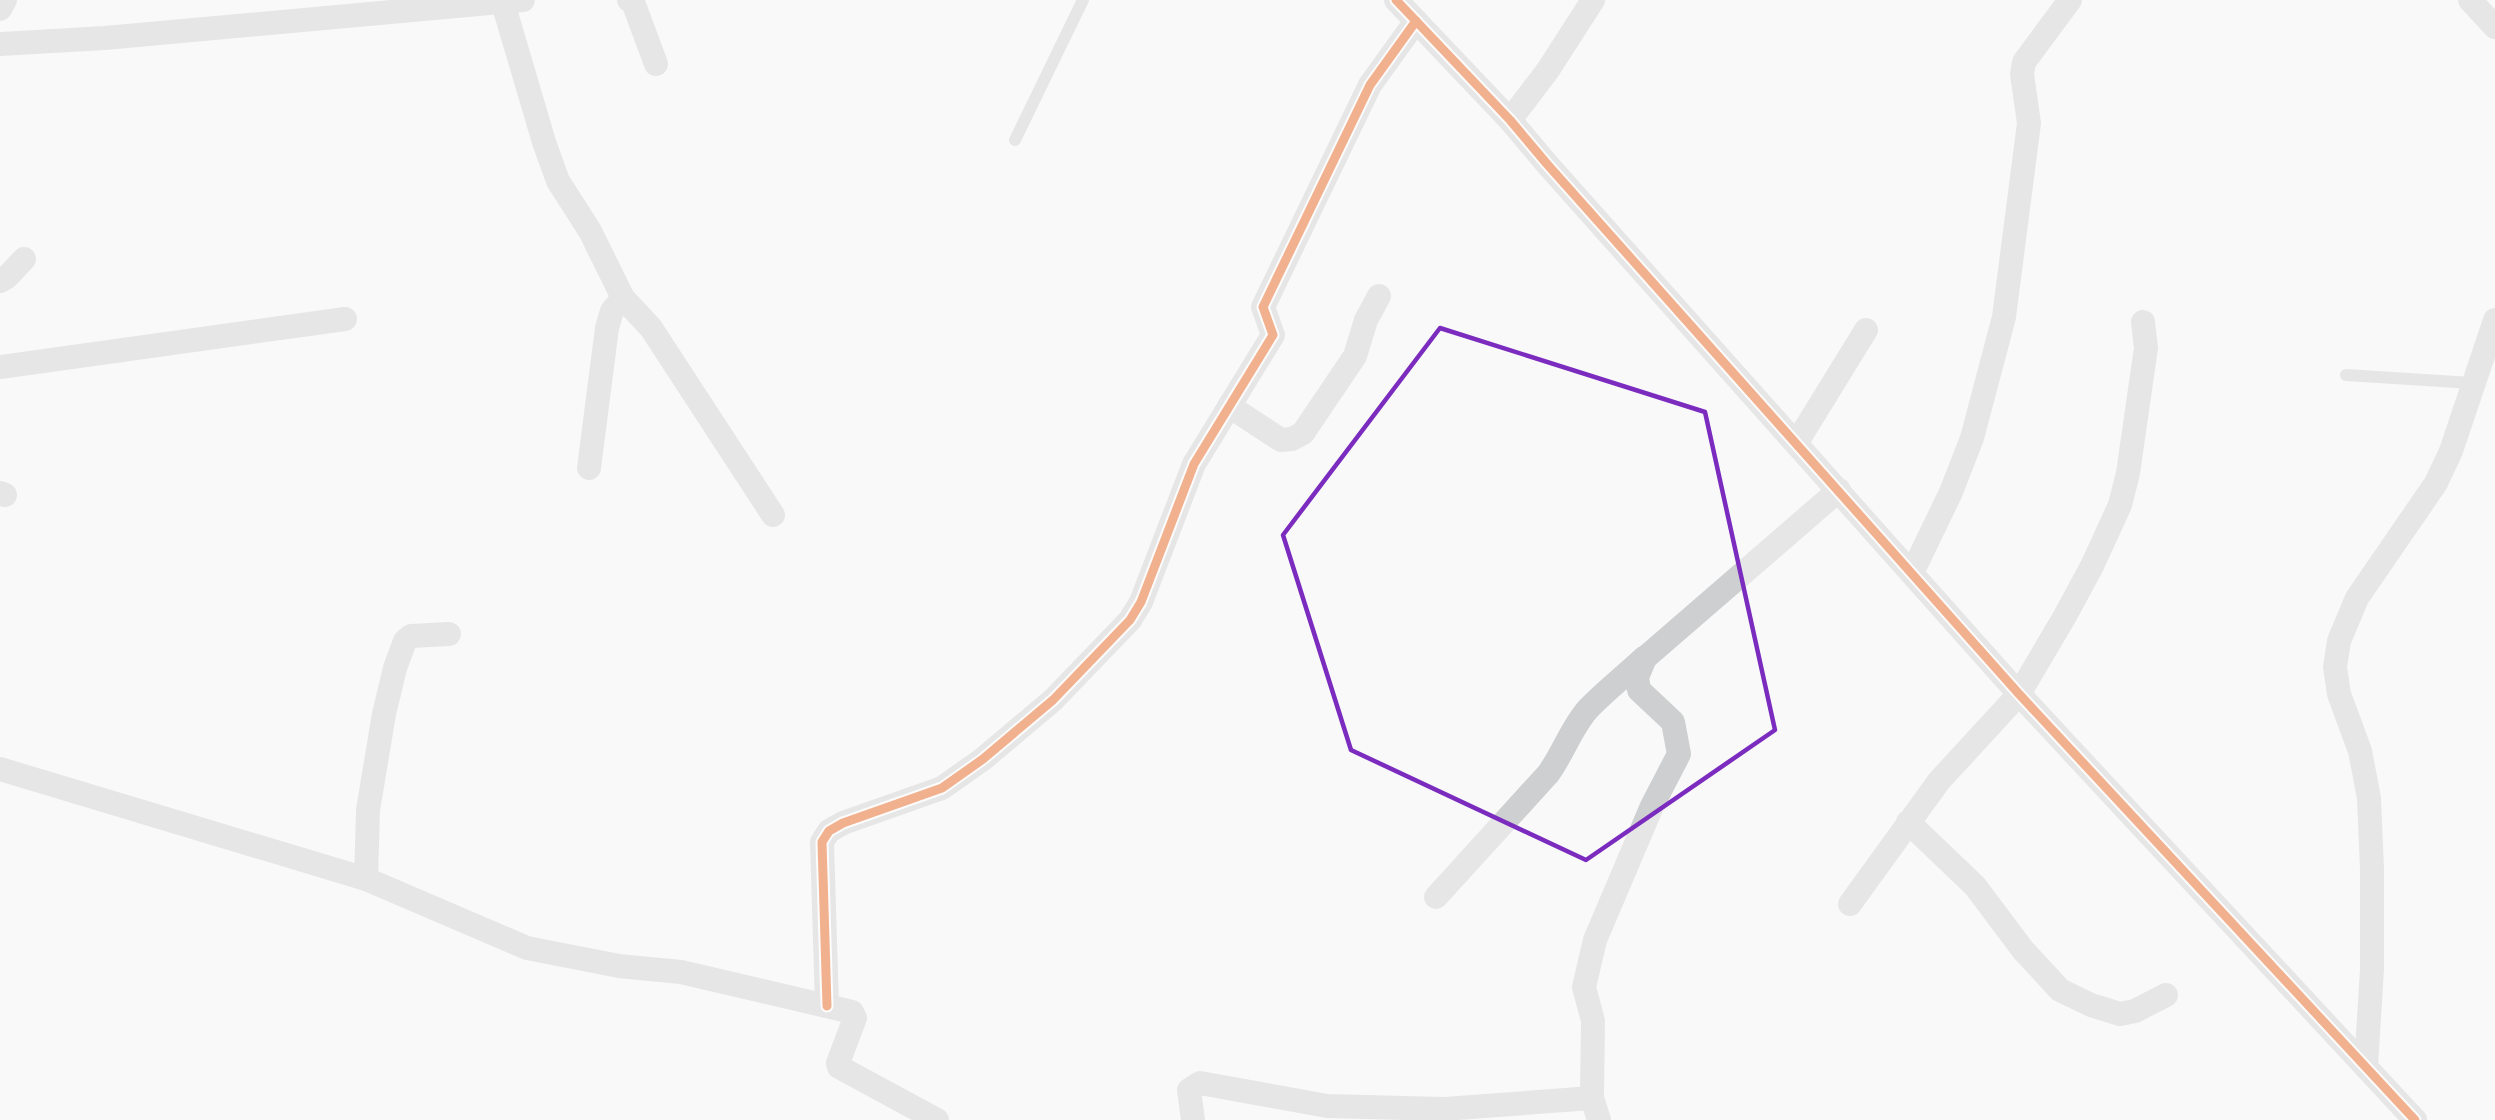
<svg xmlns="http://www.w3.org/2000/svg" width="2495" height="1120" viewBox="0 0 2495 1120" font-family="'Fira Sans Condensed',sans-serif">
	<style>
		.lines { fill: none; stroke-linecap: round; stroke-linejoin: round }
		.lane { stroke: #cecfd0; stroke-width: 12 }
		.street { stroke: #cecfd0; stroke-width: 24 }
		.cycleway-casing { stroke: #fff; stroke-width: 13 }
		.cycleway { stroke: #e8590c; stroke-width: 9 }
		.marked { fill: none; stroke: #7b2cbf; stroke-width: 4.5; stroke-linejoin: round }
	</style>
	<rect width="100%" height="100%" fill="#f9f9f9"/>
	<g class="lines">
		<g class="lane">
			<path d="M 1015,140 L 1083,0"/>
			<path d="M 2346,375 L 2472,383"/>
		</g>
		<g class="street">
			<path d="M 629,0 L 633,2 L 656,64"/>
			<path d="M 1396,0 L 1510,120 L 1547,164 L 2019,694 L 2415,1120"/>
			<path d="M 2470,0 L 2495,27"/>
			<path d="M 503,3 L 544,142 L 558,181 L 590,231 L 623,298 L 651,328 L 773,515"/>
			<path d="M 0,9 L 5,0"/>
			<path d="M 0,44 L 105,38 L 523,0"/>
			<path d="M 1510,120 L 1548,70 L 1593,0"/>
			<path d="M 0,281 L 7,277 L 24,259"/>
			<path d="M 0,367 L 345,319"/>
			<path d="M 1229,406 L 1281,440 L 1292,439 L 1303,433 L 1355,356 L 1366,320 L 1379,296"/>
			<path d="M 1797,442 L 1866,330"/>
			<path d="M 589,468 L 607,328 L 612,311 L 623,298"/>
			<path d="M 0,493 L 5,495"/>
			<path d="M 1912,573 L 1951,492 L 1972,438 L 2004,317 L 2029,123 L 2022,74 L 2024,62 L 2070,0"/>
			<path d="M 0,769 L 366,879 L 527,948 L 619,966 L 681,972 L 852,1012 L 855,1018 L 838,1063 L 839,1067 L 937,1120"/>
			<path d="M 1908,822 L 1975,886 L 2023,950 L 2060,990 L 2091,1005 L 2120,1014 L 2135,1011 L 2166,995"/>
			<path d="M 366,879 L 368,810 L 384,714 L 395,668 L 405,641 L 411,636 L 449,634"/>
			<path d="M 1436,897 L 1548,774 C 1563,754 1571,728 1588,709 C 1605,691 1626,675 1644,658"/>
			<path d="M 1850,904 L 1939,781 L 2019,694 L 2065,616 L 2092,566 L 2120,505 L 2128,473 L 2146,348 L 2143,322"/>
			<path d="M 827,1006 L 822,842 L 829,831 L 843,823 L 942,788 L 983,759 L 1053,700 L 1130,620 L 1141,602 L 1194,464 L 1273,335 L 1263,307 L 1370,85 L 1416,21"/>
			<path d="M 2366,1067 L 2372,969 L 2372,869 L 2369,798 L 2360,751 L 2339,694 L 2335,667 L 2339,641 L 2357,598 L 2436,483 L 2451,451 L 2495,320"/>
			<path d="M 1193,1120 L 1189,1090 L 1200,1083 L 1327,1106 L 1445,1109 L 1592,1098"/>
			<path d="M 1599,1120 L 1592,1098 L 1593,1021 L 1584,987 L 1595,940 L 1652,806 L 1679,754 L 1673,722 L 1639,690 L 1637,677 L 1645,658 L 1839,490"/>
		</g>
		<defs>
			<g id="cycleway">
				<path d="M 1396,0 L 1510,120 L 1547,164 L 2019,694 L 2415,1120"/>
				<path d="M 827,1006 L 822,842 L 829,831 L 843,823 L 942,788 L 983,759 L 1053,700 L 1130,620 L 1141,602 L 1194,464 L 1273,335 L 1263,307 L 1370,85 L 1416,21"/>
			</g>
		</defs>
		<use href="#cycleway" class="cycleway-casing"/>
		<use href="#cycleway" class="cycleway"/>
	</g>
	<path d="M0 0H2495V1120H0ZM 1440,328 L 1705,412 L 1775,730 L 1586,860 L 1351,750 L 1283,535 Z" fill="#f9f9f9" fill-opacity=".55" fill-rule="evenodd"/>
	<path class="marked" d="M 1440,328 L 1705,412 L 1775,730 L 1586,860 L 1351,750 L 1283,535 Z"/>
</svg>
